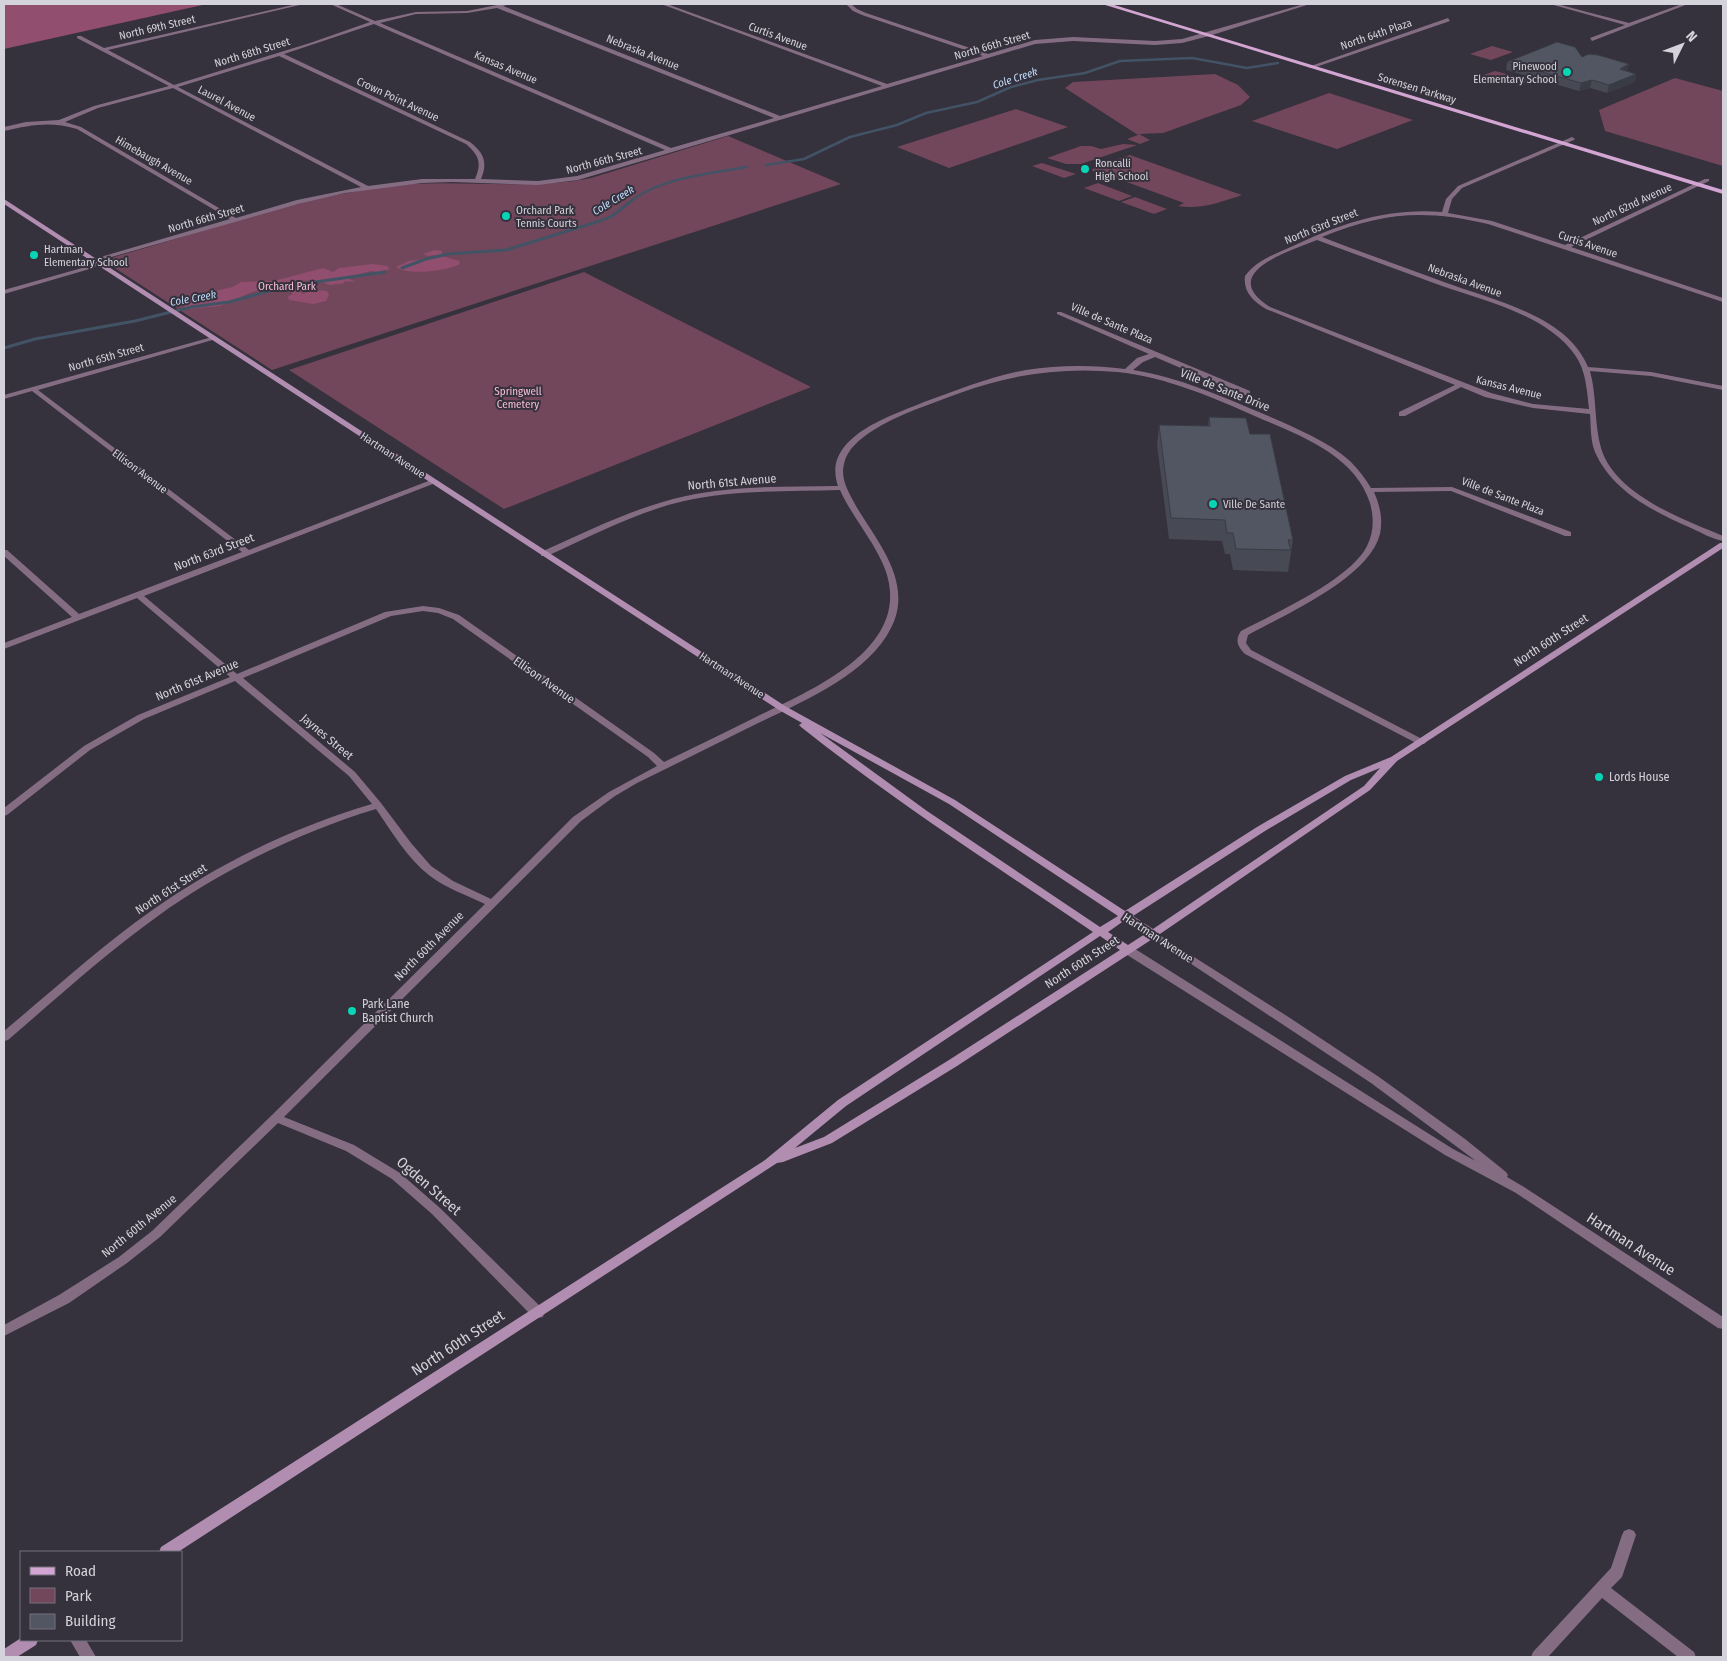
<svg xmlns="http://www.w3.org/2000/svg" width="1727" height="1661" viewBox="0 0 1727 1661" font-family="'Fira Sans Condensed',sans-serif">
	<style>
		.green { fill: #73475b }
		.forest { fill: #914e6e }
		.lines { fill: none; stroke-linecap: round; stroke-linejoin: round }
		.stream-far1 { stroke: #425366; stroke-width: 2.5 }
		.stream { stroke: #425366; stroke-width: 3 }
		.minor { fill: #846d83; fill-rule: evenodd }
		.tertiary { fill: #846d83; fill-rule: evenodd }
		.secondary { fill: #b18db1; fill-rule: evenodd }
		.primary { fill: #d3a5d3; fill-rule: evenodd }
		.wall { fill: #474954 }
		.shaded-wall { fill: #393c45 }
		.building { fill: #525562; stroke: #393c45 }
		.poi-dot { fill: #08d5b5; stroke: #35313d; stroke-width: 2 }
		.labels { text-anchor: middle; stroke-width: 4; stroke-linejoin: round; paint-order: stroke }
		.far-street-label { font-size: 11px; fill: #d4d2da; stroke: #35313d }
		.far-poi-label { font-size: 11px; fill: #d4d2da; stroke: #35313d; text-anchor: start }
		.far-water-label { font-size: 11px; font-style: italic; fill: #c3defc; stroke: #35313d }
		.far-park-label { font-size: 11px; fill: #f9bdd7; stroke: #35313d }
		.street-label { font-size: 12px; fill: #d4d2da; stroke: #35313d }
		.poi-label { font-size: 12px; fill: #d4d2da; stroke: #35313d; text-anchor: start }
		.near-street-label { font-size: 15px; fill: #d4d2da; stroke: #35313d }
	</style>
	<rect width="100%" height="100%" fill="#35313d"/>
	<g class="green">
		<path d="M 1492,46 L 1513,52 L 1491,60 L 1470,54 Z"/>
		<path d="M 1495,71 L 1522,78 L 1527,76 L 1535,79 L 1519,85 L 1481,76 Z"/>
		<path d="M 1215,74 L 1238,85 L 1250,97 L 1241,105 L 1163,133 L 1139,134 L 1150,140 L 1140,144 L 1127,139 L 1138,135 L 1065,88 L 1073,82 Z"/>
		<path d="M 1675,78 L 1723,91 L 1723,166 L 1605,131 L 1599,110 Z"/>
		<path d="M 1329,93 L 1413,120 L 1337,149 L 1252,121 Z"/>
		<path d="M 1016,109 L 1068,127 L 949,168 L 897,147 Z"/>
		<path d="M 728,136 L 841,184 L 272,370 L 107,263 L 114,257 C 203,232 291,200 382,187 C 452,177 522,192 591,178 Z"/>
		<path d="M 1123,144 L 1137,145 L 1081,164 L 1066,164 L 1047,158 L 1081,146 L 1091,146 L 1101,149 Z"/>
		<path d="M 1130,155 L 1236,193 L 1242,195 C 1221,202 1200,210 1178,206 L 1184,203 L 1105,174 L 1100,176 L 1094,174 L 1095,173 L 1092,170 L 1095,167 Z"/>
		<path d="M 1042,163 L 1076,174 L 1064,178 L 1032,166 Z"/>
		<path d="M 1098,183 L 1132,196 L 1119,201 L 1084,188 Z"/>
		<path d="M 1135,197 L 1167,209 L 1154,214 L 1121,202 Z"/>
		<path d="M 584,272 L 811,387 L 504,509 L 289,370 Z"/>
	</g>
	<g class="forest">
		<path d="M 4,4 L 207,4 L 4,49 Z"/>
		<path d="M 435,250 L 442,251 L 442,256 L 459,261 L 460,264 C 447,271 407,276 396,267 L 409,261 L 436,257 L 436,255 L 428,256 L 423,254 Z"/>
		<path d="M 373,264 L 387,266 L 390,269 L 378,272 L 371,271 L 347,278 L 356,282 L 343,281 L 345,283 L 330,285 L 317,280 L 294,281 L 252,292 L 220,306 L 188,309 L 183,306 L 185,303 L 179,303 L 183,298 L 233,287 L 241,282 L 274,281 L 323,268 L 333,272 L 339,268 Z"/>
		<path d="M 303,284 L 300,289 L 302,294 L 314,290 L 327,291 L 329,295 L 326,301 L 313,304 L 289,300 L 288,296 L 293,294 L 288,290 L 288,287 Z"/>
	</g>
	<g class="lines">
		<g class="stream-far1">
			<path d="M 766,165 L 804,159 L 850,137 L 897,125 L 926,113 L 977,102 L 1011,87 L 1038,80 L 1085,73 L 1120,61 L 1192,58 L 1247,68 L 1278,63"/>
			<path d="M 630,202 C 659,178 711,173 747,167"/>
		</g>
		<g class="stream">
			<path d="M 402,268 L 426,259 L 448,254 L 506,250 L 603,220 L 612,216 L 631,201"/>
			<path d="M 4,348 L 35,339 L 135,321 L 191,307 L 229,302 L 288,286 L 385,272"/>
		</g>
		<g class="minor">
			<path d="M 297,4 L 304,4 L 108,50 L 174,85 L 310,43 L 370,22 L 330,4 L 336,4 L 375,21 L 416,12 L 467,11 L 502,4 L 510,4 L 503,6 L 780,116 L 882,86 L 661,4 L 667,4 L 887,84 L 983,56 L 862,15 L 853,11 L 846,4 L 851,4 L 857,9 L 866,13 L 988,54 L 1035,40 L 1073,37 L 1155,41 L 1182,39 L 1304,4 L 1310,4 L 1209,36 L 1182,43 L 1155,45 L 1073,41 L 1035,44 L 578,180 L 538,185 L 452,182 L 422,183 L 345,193 L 298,204 L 108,258 L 93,268 L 4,294 L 4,290 L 89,266 L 104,256 L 230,219 L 77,129 C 50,121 31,125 4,131 L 4,127 L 26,122 L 59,120 L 94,106 L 169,86 L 77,38 L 77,36 L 81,36 L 104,48 ZM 497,8 L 774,118 L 671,148 L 380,23 L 416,14 L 467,13 ZM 374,24 L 665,150 L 577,176 L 538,181 L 481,179 C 488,162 484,153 470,142 L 284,54 ZM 279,56 L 466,144 C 479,155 482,163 475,179 L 422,179 L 368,186 L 178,87 ZM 173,88 L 361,187 L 297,200 L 236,218 L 81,127 L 65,122 L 98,108 Z"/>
			<path d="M 1550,4 L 1557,4 L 1629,23 L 1682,4 L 1688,4 L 1592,41 L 1590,38 L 1625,25 Z"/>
			<path d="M 1448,18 L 1450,21 L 1313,68 L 1308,67 Z"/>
			<path d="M 1572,137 L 1575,139 L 1574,140 L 1462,188 L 1452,199 L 1448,213 L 1492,221 L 1565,245 L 1705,179 L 1709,179 L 1709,181 L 1571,247 L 1723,298 L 1723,302 L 1488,224 C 1425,209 1383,212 1322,237 C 1363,253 1404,267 1444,282 C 1492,300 1567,315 1588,367 L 1651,372 L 1723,386 L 1723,390 L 1651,376 L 1590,371 C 1597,396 1594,424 1601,448 C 1615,495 1683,519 1723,536 L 1723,541 C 1712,539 1702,533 1691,528 C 1654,512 1612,491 1595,452 C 1590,440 1591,426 1590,414 L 1533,408 L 1485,397 L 1461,387 L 1405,416 L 1399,416 L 1399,412 L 1455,385 L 1266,309 C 1253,301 1243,292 1245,276 C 1257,260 1275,254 1293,246 C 1343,223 1386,208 1442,212 L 1446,199 L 1458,186 ZM 1317,240 C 1358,255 1400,271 1442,286 C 1485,301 1547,315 1575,355 C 1586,370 1587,391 1589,409 L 1533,404 L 1491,393 L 1270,307 C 1216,273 1290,251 1317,240 Z"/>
			<path d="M 1057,312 L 1061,312 L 1250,391 L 1250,395 L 1244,395 L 1155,357 L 1143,362 L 1133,370 C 1179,377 1223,397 1266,415 C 1295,428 1326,440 1350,461 C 1358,469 1365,478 1371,488 L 1452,487 L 1571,532 L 1571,536 L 1565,536 L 1451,491 L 1374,492 C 1380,506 1383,519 1380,534 C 1369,578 1286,614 1248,635 L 1246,643 L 1251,650 L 1424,740 L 1426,742 L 1424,744 L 1418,744 L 1245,654 C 1237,646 1235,640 1241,631 C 1275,613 1350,580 1367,546 C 1374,532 1374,518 1370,503 C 1355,455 1299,435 1257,417 C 1212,397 1166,377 1117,372 C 1063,367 1011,374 960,393 C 931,404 898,414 872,431 C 860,439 847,449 844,464 C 840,479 849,493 856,506 C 878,543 914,583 891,628 C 866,678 794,705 746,729 C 710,747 674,765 637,783 L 615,796 L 581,821 L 284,1117 L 354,1145 L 400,1173 L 440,1208 L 543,1309 L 544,1313 L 543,1317 L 538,1318 L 533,1317 L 432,1214 L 392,1179 L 346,1151 L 278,1123 L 160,1237 L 127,1263 L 69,1303 L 4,1336 L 4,1325 L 59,1295 L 119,1257 L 152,1231 L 272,1115 L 485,904 C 466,895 446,888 430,876 C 407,858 392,832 376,809 C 300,832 222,870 158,916 C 105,954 57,998 8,1040 L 4,1041 L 4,1031 C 52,991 99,948 151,911 C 217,864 294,827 372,804 L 349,776 L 235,681 L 144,719 L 90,750 L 7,815 L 4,816 L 4,808 L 84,746 L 138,715 L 230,677 L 137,598 L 4,649 L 4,643 L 72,617 L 4,556 L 4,550 L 7,550 L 79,614 L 242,552 L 32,391 L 4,399 L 4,395 L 212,337 L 216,337 L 216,339 L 38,390 L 249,550 L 431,480 L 437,480 L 438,482 L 144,596 L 237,674 L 385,612 L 423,606 L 439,608 L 459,615 L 654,753 L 664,762 C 695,747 726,732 756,717 C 804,693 894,657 890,592 C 889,557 854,522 840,490 C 788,492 735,489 684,501 C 636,512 592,536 547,556 L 541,556 L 541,552 C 588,531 635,507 686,496 C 736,485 787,487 838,486 C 821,437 891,416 924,402 C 958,390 991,376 1026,370 C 1059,365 1093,365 1125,369 L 1137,358 L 1149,354 L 1057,314 ZM 423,611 L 438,613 L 453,619 L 648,757 L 657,766 L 609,792 L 573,817 L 491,899 L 453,881 L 431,866 L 411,843 L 381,803 L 355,772 L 243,678 L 391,616 Z"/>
			<path d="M 1629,1529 L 1634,1531 L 1636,1535 L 1622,1577 L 1611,1588 L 1694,1652 L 1696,1657 L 1678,1657 L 1602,1598 L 1548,1657 L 1531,1657 L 1533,1652 L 1611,1568 L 1622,1535 L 1624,1531 Z"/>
			<path d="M 70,1640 L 86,1640 L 96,1657 L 80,1657 Z"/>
		</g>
		<path class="tertiary" d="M 1153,931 L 1290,1018 L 1379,1077 L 1465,1139 L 1506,1172 L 1508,1175 L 1507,1177 L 1524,1187 L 1723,1317 L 1723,1329 L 1718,1328 L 1516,1193 L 1445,1155 L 1124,953 L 1123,950 L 1124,947 L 1132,947 L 1453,1149 L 1476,1161 L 1371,1083 L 1149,936 L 1148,934 Z"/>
		<g class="secondary">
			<path d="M 4,199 L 785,706 L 955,800 L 1125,911 L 1257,827 L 1345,776 L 1391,757 L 1720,543 L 1723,543 L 1723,548 L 1397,761 L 1370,790 L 1157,936 L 957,1066 L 832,1143 L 783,1162 L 777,1163 L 178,1552 L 159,1552 L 161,1547 L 765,1160 L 838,1100 L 1093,932 C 994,865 894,801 801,727 L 799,725 L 802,723 L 779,710 L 4,204 ZM 820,733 L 949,804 L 1118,916 L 1100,927 L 927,811 ZM 1380,768 L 1364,786 L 1153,929 L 1133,916 L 1265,831 L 1351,780 ZM 1125,920 L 1145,934 L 1128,945 L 1108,932 ZM 1100,936 L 1120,950 L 949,1060 L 824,1137 L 795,1148 L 846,1106 Z"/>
			<path d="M 21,1638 L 21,1640 L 38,1640 L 36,1645 L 17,1657 L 4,1657 L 4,1649 Z"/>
		</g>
		<path class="primary" d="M 1102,4 L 1111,4 L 1723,190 L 1723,194 Z"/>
	</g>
	<g class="wall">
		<path d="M 1582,57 L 1629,64 L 1627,71 L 1636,74 L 1635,82 L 1607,93 L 1590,88 L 1579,91 L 1506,70 L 1507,62 Z"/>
		<path d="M 1209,417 L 1250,434 L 1293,540 L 1288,572 L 1233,570 L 1230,554 L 1225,554 L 1222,541 L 1169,539 L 1157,445 L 1159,425 L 1208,426 Z"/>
	</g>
	<g class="shaded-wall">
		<path d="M 1629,64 L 1627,72 L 1620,69 Z"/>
		<path d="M 1636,74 L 1635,82 L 1607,93 L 1609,85 Z"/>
		<path d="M 1592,80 L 1590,88 L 1579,91 L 1581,83 Z"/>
	</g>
	<g class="building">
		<path d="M 1557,42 L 1575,47 L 1582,57 L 1589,54 L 1598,55 L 1629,64 L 1620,69 L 1636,74 L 1609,85 L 1592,80 L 1581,83 L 1507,62 Z"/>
		<path d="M 1209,417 L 1246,418 L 1250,434 L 1270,434 L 1293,540 L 1288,540 L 1291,550 L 1236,549 L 1233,533 L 1227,533 L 1225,520 L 1171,518 L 1159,425 L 1210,426 Z"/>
	</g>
	<g class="poi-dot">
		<circle cx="1567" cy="72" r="5"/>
		<circle cx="1085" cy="169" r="5"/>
		<circle cx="506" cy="216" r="5"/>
		<circle cx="34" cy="255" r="5"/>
		<circle cx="1213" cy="504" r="5"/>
		<circle cx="1599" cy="777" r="5"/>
		<circle cx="352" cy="1011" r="5"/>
	</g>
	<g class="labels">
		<g class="far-street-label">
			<text transform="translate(157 27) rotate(-13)" y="4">North 69th Street</text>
			<text transform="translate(1376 34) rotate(-19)" y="4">North 64th Plaza</text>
			<text transform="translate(778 36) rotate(20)" y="4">Curtis Avenue</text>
			<text transform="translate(992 45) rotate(-16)" y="4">North 66th Street</text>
			<text transform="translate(252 52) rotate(-17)" y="4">North 68th Street</text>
			<text transform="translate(643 52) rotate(22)" y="4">Nebraska Avenue</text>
			<text transform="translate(506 67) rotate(23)" y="4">Kansas Avenue</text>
			<text transform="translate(1417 88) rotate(17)" y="4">Sorensen Parkway</text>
			<text transform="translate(398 99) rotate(25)" y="4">Crown Point Avenue</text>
			<text transform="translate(227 103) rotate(28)" y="4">Laurel Avenue</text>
			<text transform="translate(154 160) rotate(30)" y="4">Himebaugh Avenue</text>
			<text transform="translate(604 160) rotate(-15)" y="4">North 66th Street</text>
			<text transform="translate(1632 204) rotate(-25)" y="4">North 62nd Avenue</text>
			<text transform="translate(206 218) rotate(-16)" y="4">North 66th Street</text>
			<text transform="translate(1321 226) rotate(-22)" y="4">North 63rd Street</text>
			<text transform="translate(1588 244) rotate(19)" y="4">Curtis Avenue</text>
			<text transform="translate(1465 280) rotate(20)" y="4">Nebraska Avenue</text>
			<text transform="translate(1112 323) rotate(23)" y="4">Ville de Sante Plaza</text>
			<text transform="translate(106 357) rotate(-16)" y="4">North 65th Street</text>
			<text transform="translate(1509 387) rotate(14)" y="4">Kansas Avenue</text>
			<text transform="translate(393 455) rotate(33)" y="4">Hartman Avenue</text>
			<text transform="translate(140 471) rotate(37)" y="4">Ellison Avenue</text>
			<text transform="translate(1503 496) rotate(21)" y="4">Ville de Sante Plaza</text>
			<text transform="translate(732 675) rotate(33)" y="4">Hartman Avenue</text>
		</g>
		<g class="far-poi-label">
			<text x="1557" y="70" text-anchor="end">Pinewood<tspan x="1557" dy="13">Elementary School</tspan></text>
			<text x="1095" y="167">Roncalli<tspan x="1095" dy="13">High School</tspan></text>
			<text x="516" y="214">Orchard Park<tspan x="516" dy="13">Tennis Courts</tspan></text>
			<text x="44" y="253">Hartman<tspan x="44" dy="13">Elementary School</tspan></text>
			<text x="1223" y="508">Ville De Sante</text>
		</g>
		<g class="far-water-label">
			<text transform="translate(1015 78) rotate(-18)" y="4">Cole Creek</text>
			<text transform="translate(613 200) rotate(-31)" y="4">Cole Creek</text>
			<text transform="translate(193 298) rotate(-10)" y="4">Cole Creek</text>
		</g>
		<g class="far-park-label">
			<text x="287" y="290">Orchard Park</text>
			<text x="518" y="395">Springwell<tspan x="518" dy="13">Cemetery</tspan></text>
		</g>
		<g class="street-label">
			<text transform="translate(1225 390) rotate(22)" y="4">Ville de Sante Drive</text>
			<text transform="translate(732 482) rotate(-5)" y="4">North 61st Avenue</text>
			<text transform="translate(214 552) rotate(-21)" y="4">North 63rd Street</text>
			<text transform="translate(1551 640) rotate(-33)" y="4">North 60th Street</text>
			<text transform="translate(197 680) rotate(-23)" y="4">North 61st Avenue</text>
			<text transform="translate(544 680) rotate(35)" y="4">Ellison Avenue</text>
			<text transform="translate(327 737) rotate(40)" y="4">Jaynes Street</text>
			<text transform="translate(171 889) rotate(-33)" y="4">North 61st Street</text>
			<text transform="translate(1158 938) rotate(33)" y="4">Hartman Avenue</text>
			<text transform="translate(429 946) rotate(-45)" y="4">North 60th Avenue</text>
			<text transform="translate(1082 962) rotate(-33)" y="4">North 60th Street</text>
			<text transform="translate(139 1226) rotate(-39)" y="4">North 60th Avenue</text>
		</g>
		<g class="poi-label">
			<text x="1609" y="781">Lords House</text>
			<text x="362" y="1008">Park Lane<tspan x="362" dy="14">Baptist Church</tspan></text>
		</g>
		<g class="near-street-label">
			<text transform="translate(429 1186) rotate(41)" y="5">Ogden Street</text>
			<text transform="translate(1631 1244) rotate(33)" y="5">Hartman Avenue</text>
			<text transform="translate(458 1343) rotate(-33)" y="5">North 60th Street</text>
		</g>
	</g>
	<rect width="1727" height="1661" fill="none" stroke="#d4d2da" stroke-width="10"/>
	<rect x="20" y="1551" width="162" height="90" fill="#35313d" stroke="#75717c"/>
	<rect x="30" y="1567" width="25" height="8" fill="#d3a5d3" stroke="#75717c"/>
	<text x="65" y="1576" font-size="15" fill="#d4d2da">Road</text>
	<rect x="30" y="1588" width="25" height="15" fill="#73475b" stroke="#75717c"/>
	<text x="65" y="1601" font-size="15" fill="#d4d2da">Park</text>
	<rect x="30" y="1614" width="25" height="15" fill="#525562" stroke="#75717c"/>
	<text x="65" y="1626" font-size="15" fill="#d4d2da">Building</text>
	<g transform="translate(1682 45) rotate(48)" stroke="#35313d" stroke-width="4" paint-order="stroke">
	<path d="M0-4L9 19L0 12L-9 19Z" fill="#d4d2da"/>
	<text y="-8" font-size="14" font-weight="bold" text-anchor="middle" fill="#d4d2da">N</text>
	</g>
</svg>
